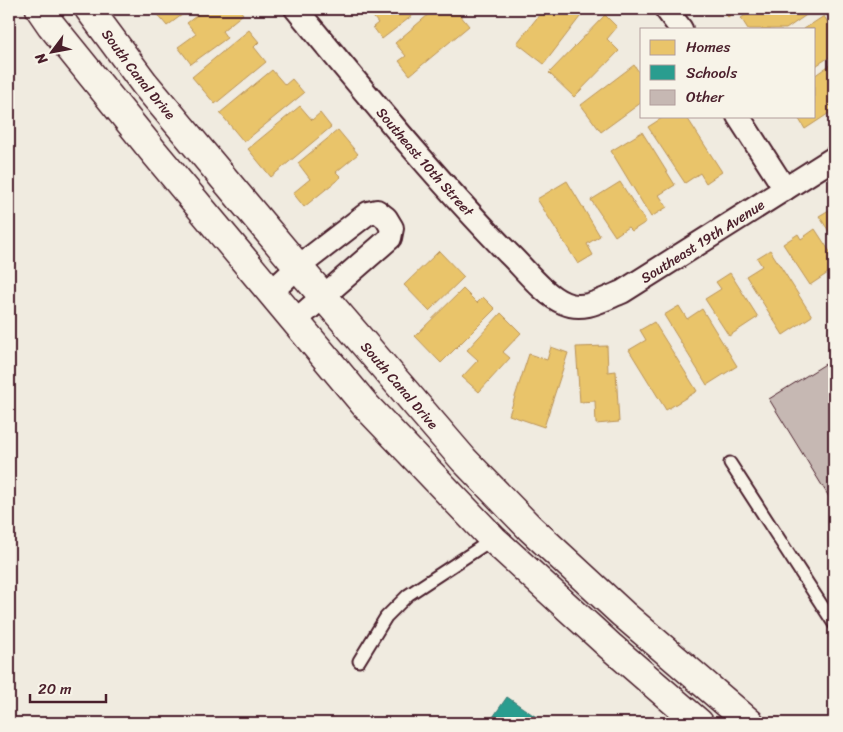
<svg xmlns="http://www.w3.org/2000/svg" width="843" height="732" viewBox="0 0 843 732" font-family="Sriracha,sans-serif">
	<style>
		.homes { fill: #e9c46a; stroke: #b99257 }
		.schools { fill: #2a9d8f; stroke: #347771 }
		.building { fill: #c6b8b3; stroke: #4a1f2b }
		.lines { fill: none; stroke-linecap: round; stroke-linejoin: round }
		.service-casing { stroke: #4a1f2b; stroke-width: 15 }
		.minor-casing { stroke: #4a1f2b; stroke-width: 26 }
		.tertiary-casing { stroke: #4a1f2b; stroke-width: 31 }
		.service { stroke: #f7f3e8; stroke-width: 11 }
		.minor { stroke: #f7f3e8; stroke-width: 22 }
		.tertiary { stroke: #f7f3e8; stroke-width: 28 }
		.labels { text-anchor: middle; stroke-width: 5; stroke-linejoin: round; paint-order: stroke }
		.street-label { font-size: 14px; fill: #4a1f2b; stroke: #f7f3e8 }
	</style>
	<rect width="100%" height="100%" fill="#f0ebe0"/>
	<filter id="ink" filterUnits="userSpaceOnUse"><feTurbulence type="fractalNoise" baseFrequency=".02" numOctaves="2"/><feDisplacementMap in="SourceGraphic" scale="10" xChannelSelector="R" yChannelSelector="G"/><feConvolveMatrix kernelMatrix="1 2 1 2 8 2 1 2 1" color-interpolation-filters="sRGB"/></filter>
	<g filter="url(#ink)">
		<g class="homes">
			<path d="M 153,9 L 190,9 L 167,26 Z"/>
			<path d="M 205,9 L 239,9 L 243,14 L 222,31 L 227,38 L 191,64 L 178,47 L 196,34 L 187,23 Z"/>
			<path d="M 367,9 L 421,9 L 382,39 L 373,27 L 378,23 Z"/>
			<path d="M 435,9 L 455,9 L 469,26 L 410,75 L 399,61 L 406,56 L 395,43 Z"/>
			<path d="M 544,9 L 578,9 L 583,13 L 544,64 L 517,43 Z"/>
			<path d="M 721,9 L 738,9 L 728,17 Z"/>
			<path d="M 754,9 L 815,9 L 786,29 L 748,29 L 741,18 Z"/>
			<path d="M 605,15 L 617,27 L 607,39 L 619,51 L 574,97 L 549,73 Z"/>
			<path d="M 824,16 L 834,33 L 834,54 L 814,67 L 814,29 L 804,29 Z"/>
			<path d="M 249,30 L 259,42 L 254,47 L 266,62 L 215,104 L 192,77 Z"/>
			<path d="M 834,62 L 834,110 L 805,129 L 797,116 L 814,116 L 814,76 Z"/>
			<path d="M 634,65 L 642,76 L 642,102 L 601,132 L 581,105 Z"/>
			<path d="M 272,70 L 285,85 L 292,79 L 304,93 L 244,142 L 220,113 Z"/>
			<path d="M 300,106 L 312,120 L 320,113 L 331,127 L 271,177 L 248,149 Z"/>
			<path d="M 665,116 L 686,116 L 722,172 L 706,183 L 700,173 L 685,183 L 648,127 Z"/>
			<path d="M 338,130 L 358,154 L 336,172 L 341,177 L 304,207 L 293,193 L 310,179 L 298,163 Z"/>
			<path d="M 642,132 L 675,185 L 659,195 L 667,207 L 651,217 L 611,151 Z"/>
			<path d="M 567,181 L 600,236 L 587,244 L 593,255 L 578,264 L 537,199 Z"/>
			<path d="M 620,182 L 646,222 L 632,231 L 628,227 L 615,236 L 591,200 Z"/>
			<path d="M 834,207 L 834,239 L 819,216 Z"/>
			<path d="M 815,229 L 834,258 L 834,269 L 810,285 L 783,244 L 798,234 L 801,239 Z"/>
			<path d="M 770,250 L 812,316 L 783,335 L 746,276 L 762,266 L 757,258 Z"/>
			<path d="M 439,251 L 464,277 L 429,311 L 404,285 Z"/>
			<path d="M 730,273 L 758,317 L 729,336 L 705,299 L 721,289 L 716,282 Z"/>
			<path d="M 463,289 L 477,303 L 483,297 L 495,309 L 441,363 L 415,336 Z"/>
			<path d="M 679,306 L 687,319 L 702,309 L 737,366 L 707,385 L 664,315 Z"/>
			<path d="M 501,313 L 521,333 L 503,352 L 510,358 L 479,392 L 462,377 L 478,360 L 467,350 Z"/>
			<path d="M 654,322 L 697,391 L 666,410 L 629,350 L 646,340 L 640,330 Z"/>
			<path d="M 607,346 L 608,372 L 616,371 L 619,422 L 596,424 L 595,401 L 580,402 L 576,347 Z"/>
			<path d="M 551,347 L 568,353 L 544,427 L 509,415 L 529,354 L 547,360 Z"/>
		</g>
		<path class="schools" d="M 507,697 L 539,719 L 536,723 L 489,723 Z"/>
		<path class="building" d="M 827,363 L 834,376 L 834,505 L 769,399 Z"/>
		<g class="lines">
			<defs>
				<g id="service">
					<path d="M 730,463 L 834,624"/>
					<path d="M 359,661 L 386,617 L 408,595 L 493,539"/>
				</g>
				<g id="minor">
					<path id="s1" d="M 296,9 C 365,92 433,176 508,253 C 524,268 544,295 564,303 C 584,312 604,299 622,292 L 834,158"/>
					<path d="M 666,9 L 681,29"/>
					<path d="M 738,116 L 785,189"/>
					<path d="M 271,292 L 298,267 L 368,213 L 377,211 L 386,218 L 392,228 L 390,238 L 295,321"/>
				</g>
				<g id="tertiary">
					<path d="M 40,9 L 51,25 L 153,151 L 366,406 L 493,539 L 610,646 L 699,723"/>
					<path id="s2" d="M 89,9 L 144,83 L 298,267 L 464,460 L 530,528 L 623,614 L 750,723"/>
				</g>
			</defs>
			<use href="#service" class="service-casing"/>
			<use href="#minor" class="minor-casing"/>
			<use href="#tertiary" class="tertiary-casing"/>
			<use href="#service" class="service"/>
			<use href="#minor" class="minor"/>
			<use href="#tertiary" class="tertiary"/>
		</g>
	</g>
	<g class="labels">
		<g class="street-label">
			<text dy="5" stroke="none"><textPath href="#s2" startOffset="82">South Canal Drive</textPath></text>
			<text dy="5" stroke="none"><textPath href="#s1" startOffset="200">Southeast 10th Street</textPath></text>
			<text dy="5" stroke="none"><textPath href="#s1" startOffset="555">Southeast 19th Avenue</textPath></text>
			<text dy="5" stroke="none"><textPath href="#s2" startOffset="488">South Canal Drive</textPath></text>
		</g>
	</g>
	<rect width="843" height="732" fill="none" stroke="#f7f3e8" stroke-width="30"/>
	<rect x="15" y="15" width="813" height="702" fill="none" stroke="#4a1f2b" stroke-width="2" filter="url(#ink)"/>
	<rect x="640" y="28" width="175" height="90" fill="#f7f3e8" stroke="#b29e9c"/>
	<rect x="650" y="40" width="25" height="15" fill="#e9c46a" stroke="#b29e9c"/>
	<text x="686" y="52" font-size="15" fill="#4a1f2b">Homes</text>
	<rect x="650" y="65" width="25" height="15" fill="#2a9d8f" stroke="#b29e9c"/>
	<text x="686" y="78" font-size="15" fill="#4a1f2b">Schools</text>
	<rect x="650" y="90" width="25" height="15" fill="#c6b8b3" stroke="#b29e9c"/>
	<text x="686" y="102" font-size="15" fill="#4a1f2b">Other</text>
	<g transform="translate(52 52) rotate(238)" stroke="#f7f3e8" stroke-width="4" paint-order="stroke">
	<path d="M0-4L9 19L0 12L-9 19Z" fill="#4a1f2b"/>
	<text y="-8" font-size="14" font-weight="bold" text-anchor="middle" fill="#4a1f2b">N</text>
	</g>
	<path d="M30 694v8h76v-8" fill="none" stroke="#4a1f2b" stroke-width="2.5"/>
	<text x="38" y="694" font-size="15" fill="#4a1f2b" stroke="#f7f3e8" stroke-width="4" paint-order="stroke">20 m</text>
</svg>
